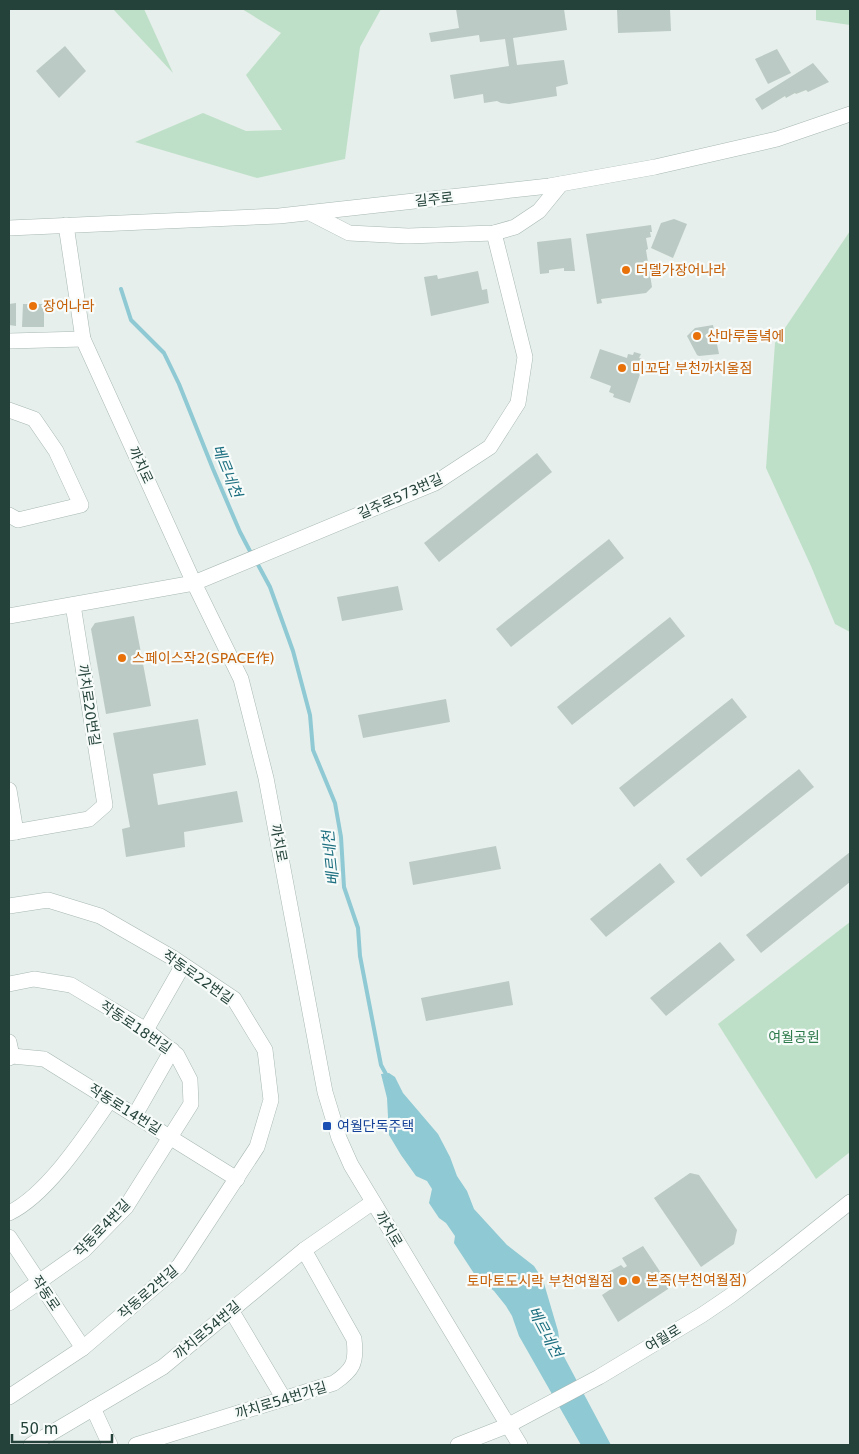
<svg xmlns="http://www.w3.org/2000/svg" width="859" height="1454" viewBox="0 0 859 1454" font-family="'DejaVu Sans','Noto Sans KR',sans-serif">
	<style>
		.green { fill: #bfe0c8 }
		.water { fill: #8ec9d4 }
		.lines { fill: none; stroke-linecap: round; stroke-linejoin: round }
		.stream { stroke: #8ec9d4; stroke-width: 4 }
		.building { fill: #bbcac4 }
		.minor-casing { stroke: #a8b8b2; stroke-width: 16 }
		.tertiary-casing { stroke: #a8b8b2; stroke-width: 16 }
		.minor { stroke: #fff; stroke-width: 15 }
		.tertiary { stroke: #fff; stroke-width: 15 }
		.food-dot { fill: #e8710a; stroke: #f7fbf9; stroke-width: 2 }
		.transit-dot { fill: #1a4fb4; stroke: #f7fbf9; stroke-width: 2 }
		.labels { text-anchor: middle; stroke-width: 4.5; stroke-linejoin: round; paint-order: stroke }
		.street-label { font-size: 14px; fill: #24423a; stroke: #f7fbf9 }
		.food-label { font-size: 14px; fill: #c56008; stroke: #f7fbf9; text-anchor: start }
		.park-label { font-size: 14px; fill: #2d7a4b; stroke: #f7fbf9 }
		.transit-label { font-size: 14px; fill: #164399; stroke: #f7fbf9; text-anchor: start }
		.water-label { font-size: 15px; font-style: italic; fill: #1c6f80; stroke: #f7fbf9 }
	</style>
	<rect width="100%" height="100%" fill="#e6efeb"/>
	<g class="green">
		<path d="M 113,9 L 144,9 L 173,73 Z"/>
		<path d="M 242,9 L 381,9 L 360,47 L 345,159 L 257,178 L 135,142 L 203,113 L 246,131 L 282,130 L 246,75 L 281,33 Z"/>
		<path d="M 816,9 L 850,9 L 850,25 L 816,20 Z"/>
		<path d="M 850,231 L 850,632 L 835,624 L 811,566 L 766,468 L 775,343 Z"/>
		<path d="M 850,922 L 850,1152 L 816,1179 L 718,1024 Z"/>
	</g>
	<path class="water" d="M 389,1073 L 395,1077 L 403,1093 L 438,1134 L 450,1157 L 457,1176 L 467,1191 L 474,1209 L 507,1245 L 534,1266 L 543,1280 L 558,1331 L 561,1351 L 611,1445 L 581,1445 L 519,1336 L 512,1316 L 506,1306 L 494,1291 L 475,1275 L 454,1243 L 455,1236 L 446,1223 L 439,1218 L 429,1203 L 432,1189 L 427,1181 L 416,1176 L 401,1155 L 389,1135 L 387,1098 L 381,1074 Z"/>
	<g class="lines">
		<g class="stream">
			<path d="M 121,289 L 131,320 L 164,353 L 179,384 L 213,469 L 240,532 L 252,555"/>
			<path d="M 256,561 L 270,587 L 293,651 L 310,715 L 313,750 L 335,803 L 341,837 L 344,887 L 358,928 L 360,956 L 381,1065 L 387,1076"/>
		</g>
	</g>
	<g class="building">
		<path d="M 456,9 L 564,9 L 567,30 L 513,38 L 517,65 L 564,60 L 568,84 L 556,87 L 557,96 L 509,104 L 501,103 L 497,101 L 484,103 L 483,94 L 454,99 L 450,75 L 509,66 L 505,39 L 480,42 L 479,35 L 431,42 L 429,33 L 459,28 Z"/>
		<path d="M 617,9 L 670,9 L 671,31 L 618,33 Z"/>
		<path d="M 65,46 L 86,71 L 59,98 L 36,71 Z"/>
		<path d="M 777,49 L 791,73 L 768,84 L 755,59 Z"/>
		<path d="M 813,63 L 829,82 L 808,92 L 806,90 L 796,94 L 795,93 L 786,98 L 785,96 L 762,110 L 755,99 Z"/>
		<path d="M 674,219 L 687,224 L 673,258 L 651,248 L 661,223 Z"/>
		<path d="M 651,225 L 652,232 L 650,232 L 651,237 L 646,238 L 648,249 L 646,250 L 652,287 L 646,293 L 601,299 L 602,303 L 597,304 L 586,234 Z"/>
		<path d="M 571,238 L 575,271 L 564,271 L 564,268 L 549,270 L 549,273 L 540,274 L 537,242 Z"/>
		<path d="M 478,271 L 482,290 L 487,289 L 489,303 L 431,316 L 424,277 L 437,275 L 438,279 Z"/>
		<path d="M 16,303 L 16,326 L 9,325 L 9,304 Z"/>
		<path d="M 23,304 L 44,304 L 44,327 L 22,327 Z"/>
		<path d="M 713,325 L 719,354 L 699,356 L 697,355 L 687,336 L 695,328 Z"/>
		<path d="M 600,349 L 627,358 L 628,354 L 633,355 L 634,352 L 641,354 L 639,358 L 645,360 L 630,403 L 613,397 L 614,394 L 609,392 L 611,386 L 590,378 Z"/>
		<path d="M 537,453 L 552,472 L 439,562 L 424,543 Z"/>
		<path d="M 609,539 L 624,558 L 511,647 L 496,629 Z"/>
		<path d="M 398,586 L 403,610 L 342,621 L 337,597 Z"/>
		<path d="M 134,616 L 151,706 L 106,714 L 91,629 L 95,623 Z"/>
		<path d="M 670,617 L 685,636 L 572,725 L 557,707 Z"/>
		<path d="M 732,698 L 747,717 L 634,807 L 619,788 Z"/>
		<path d="M 446,699 L 450,722 L 363,738 L 358,715 Z"/>
		<path d="M 198,719 L 206,765 L 153,774 L 158,805 L 237,791 L 243,822 L 184,832 L 185,847 L 126,857 L 122,829 L 130,827 L 113,733 Z"/>
		<path d="M 799,769 L 814,787 L 701,877 L 686,859 Z"/>
		<path d="M 496,846 L 501,869 L 413,885 L 409,862 Z"/>
		<path d="M 850,852 L 850,882 L 761,953 L 746,935 Z"/>
		<path d="M 660,863 L 675,882 L 606,937 L 590,919 Z"/>
		<path d="M 720,942 L 735,960 L 666,1016 L 650,998 Z"/>
		<path d="M 509,981 L 513,1005 L 426,1021 L 421,998 Z"/>
		<path d="M 690,1173 L 699,1175 L 737,1230 L 734,1244 L 701,1267 L 654,1198 Z"/>
		<path d="M 643,1246 L 669,1285 L 668,1289 L 618,1322 L 602,1295 L 611,1289 L 606,1281 L 611,1277 L 608,1272 L 621,1265 L 624,1268 L 627,1266 L 622,1258 Z"/>
	</g>
	<g class="lines">
		<defs>
			<g id="minor">
				<path d="M 310,213 L 349,233 L 408,236 L 494,233 L 515,227 L 539,211 L 561,184"/>
				<path d="M 9,341 L 83,339"/>
				<path d="M 9,410 L 34,419 L 56,451 L 81,505 L 18,520 L 9,515"/>
				<path d="M 9,616 L 194,583"/>
				<path d="M 9,790 L 16,832"/>
				<path d="M 9,833 L 89,819 L 105,805 L 73,605"/>
				<path d="M 9,906 L 48,900 L 100,916 L 173,958 L 234,999 L 265,1050 L 271,1100 L 257,1147 L 179,1266 L 83,1348 L 9,1397"/>
				<path d="M 9,984 L 34,979 L 71,985 L 146,1030 L 177,1055 L 190,1080 L 191,1104 L 126,1207 L 84,1250 L 9,1303"/>
				<path d="M 146,1030 L 183,965"/>
				<path d="M 9,1042 L 12,1056"/>
				<path d="M 9,1058 L 12,1056 L 44,1059 L 237,1179"/>
				<path d="M 135,1115 L 172,1050"/>
				<path d="M 9,1213 C 47,1195 86,1135 110,1100"/>
				<path d="M 9,1237 L 83,1348"/>
				<path d="M 231,1310 L 284,1399"/>
				<path d="M 93,1408 L 110,1445"/>
				<path d="M 31,1445 L 163,1367 L 304,1250 L 373,1202"/>
				<path d="M 136,1445 L 334,1383 C 353,1370 357,1363 354,1339 L 304,1250"/>
			</g>
			<g id="tertiary">
				<path d="M 66,225 L 83,339 L 194,583 L 241,679 L 266,778 L 325,1092 L 339,1138 L 351,1165 L 520,1445"/>
				<path d="M 9,228 L 279,216 L 549,186 L 655,167 L 777,139 L 850,114"/>
				<path d="M 194,583 L 435,483 L 490,447 L 518,403 L 525,357 L 494,233"/>
				<path d="M 458,1445 L 509,1425 L 599,1377 L 702,1315 L 730,1296 L 776,1261 L 850,1202"/>
			</g>
		</defs>
		<use href="#minor" class="minor-casing"/>
		<use href="#tertiary" class="tertiary-casing"/>
		<use href="#minor" class="minor"/>
		<use href="#tertiary" class="tertiary"/>
	</g>
	<g class="food-dot">
		<circle cx="626" cy="270" r="5"/>
		<circle cx="33" cy="306" r="5"/>
		<circle cx="697" cy="336" r="5"/>
		<circle cx="622" cy="368" r="5"/>
		<circle cx="122" cy="658" r="5"/>
		<circle cx="636" cy="1280" r="5"/>
		<circle cx="623" cy="1281" r="5"/>
	</g>
	<rect class="transit-dot" x="322" y="1121" width="10" height="10" rx="2.5"/>
	<g class="labels">
		<g class="street-label">
			<text transform="translate(434 199) rotate(-6)" y="5">길주로</text>
			<text transform="translate(141 465) rotate(65)" y="5">까치로</text>
			<text transform="translate(400 496) rotate(-24)" y="5">길주로573번길</text>
			<text transform="translate(89 705) rotate(81)" y="5">까치로20번길</text>
			<text transform="translate(279 843) rotate(79)" y="5">까치로</text>
			<text transform="translate(198 977) rotate(35)" y="5">작동로22번길</text>
			<text transform="translate(136 1027) rotate(34)" y="5">작동로18번길</text>
			<text transform="translate(125 1109) rotate(32)" y="5">작동로14번길</text>
			<text transform="translate(102 1228) rotate(-46)" y="5">작동로4번길</text>
			<text transform="translate(389 1229) rotate(59)" y="5">까치로</text>
			<text transform="translate(148 1292) rotate(-41)" y="5">작동로2번길</text>
			<text transform="translate(46 1293) rotate(56)" y="5">작동로</text>
			<text transform="translate(207 1330) rotate(-40)" y="5">까치로54번길</text>
			<text transform="translate(663 1338) rotate(-31)" y="5">여월로</text>
			<text transform="translate(281 1400) rotate(-17)" y="5">까치로54번가길</text>
		</g>
		<g class="food-label">
			<text x="636" y="275">더델가장어나라</text>
			<text x="43" y="311">장어나라</text>
			<text x="707" y="341">산마루들녘에</text>
			<text x="632" y="373">미꼬담 부천까치울점</text>
			<text x="132" y="663">스페이스작2(SPACE作)</text>
			<text x="646" y="1285">본죽(부천여월점)</text>
			<text x="613" y="1286" text-anchor="end">토마토도시락 부천여월점</text>
		</g>
		<g class="park-label">
			<text x="794" y="1042">여월공원</text>
		</g>
		<g class="transit-label">
			<text x="337" y="1131">여월단독주택</text>
		</g>
		<g class="water-label">
			<text transform="translate(227 471) rotate(68)" y="5">베르네천</text>
			<text transform="translate(331 858) rotate(-96)" y="5">베르네천</text>
			<text transform="translate(545 1332) rotate(62)" y="5">베르네천</text>
		</g>
	</g>
	<rect width="859" height="1454" fill="none" stroke="#24423a" stroke-width="20"/>
	<path d="M12 1434v8h100v-8" fill="none" stroke="#24423a" stroke-width="2.5"/>
	<text x="20" y="1434" font-size="15" fill="#24423a" stroke="#f7fbf9" stroke-width="4" paint-order="stroke">50 m</text>
</svg>
